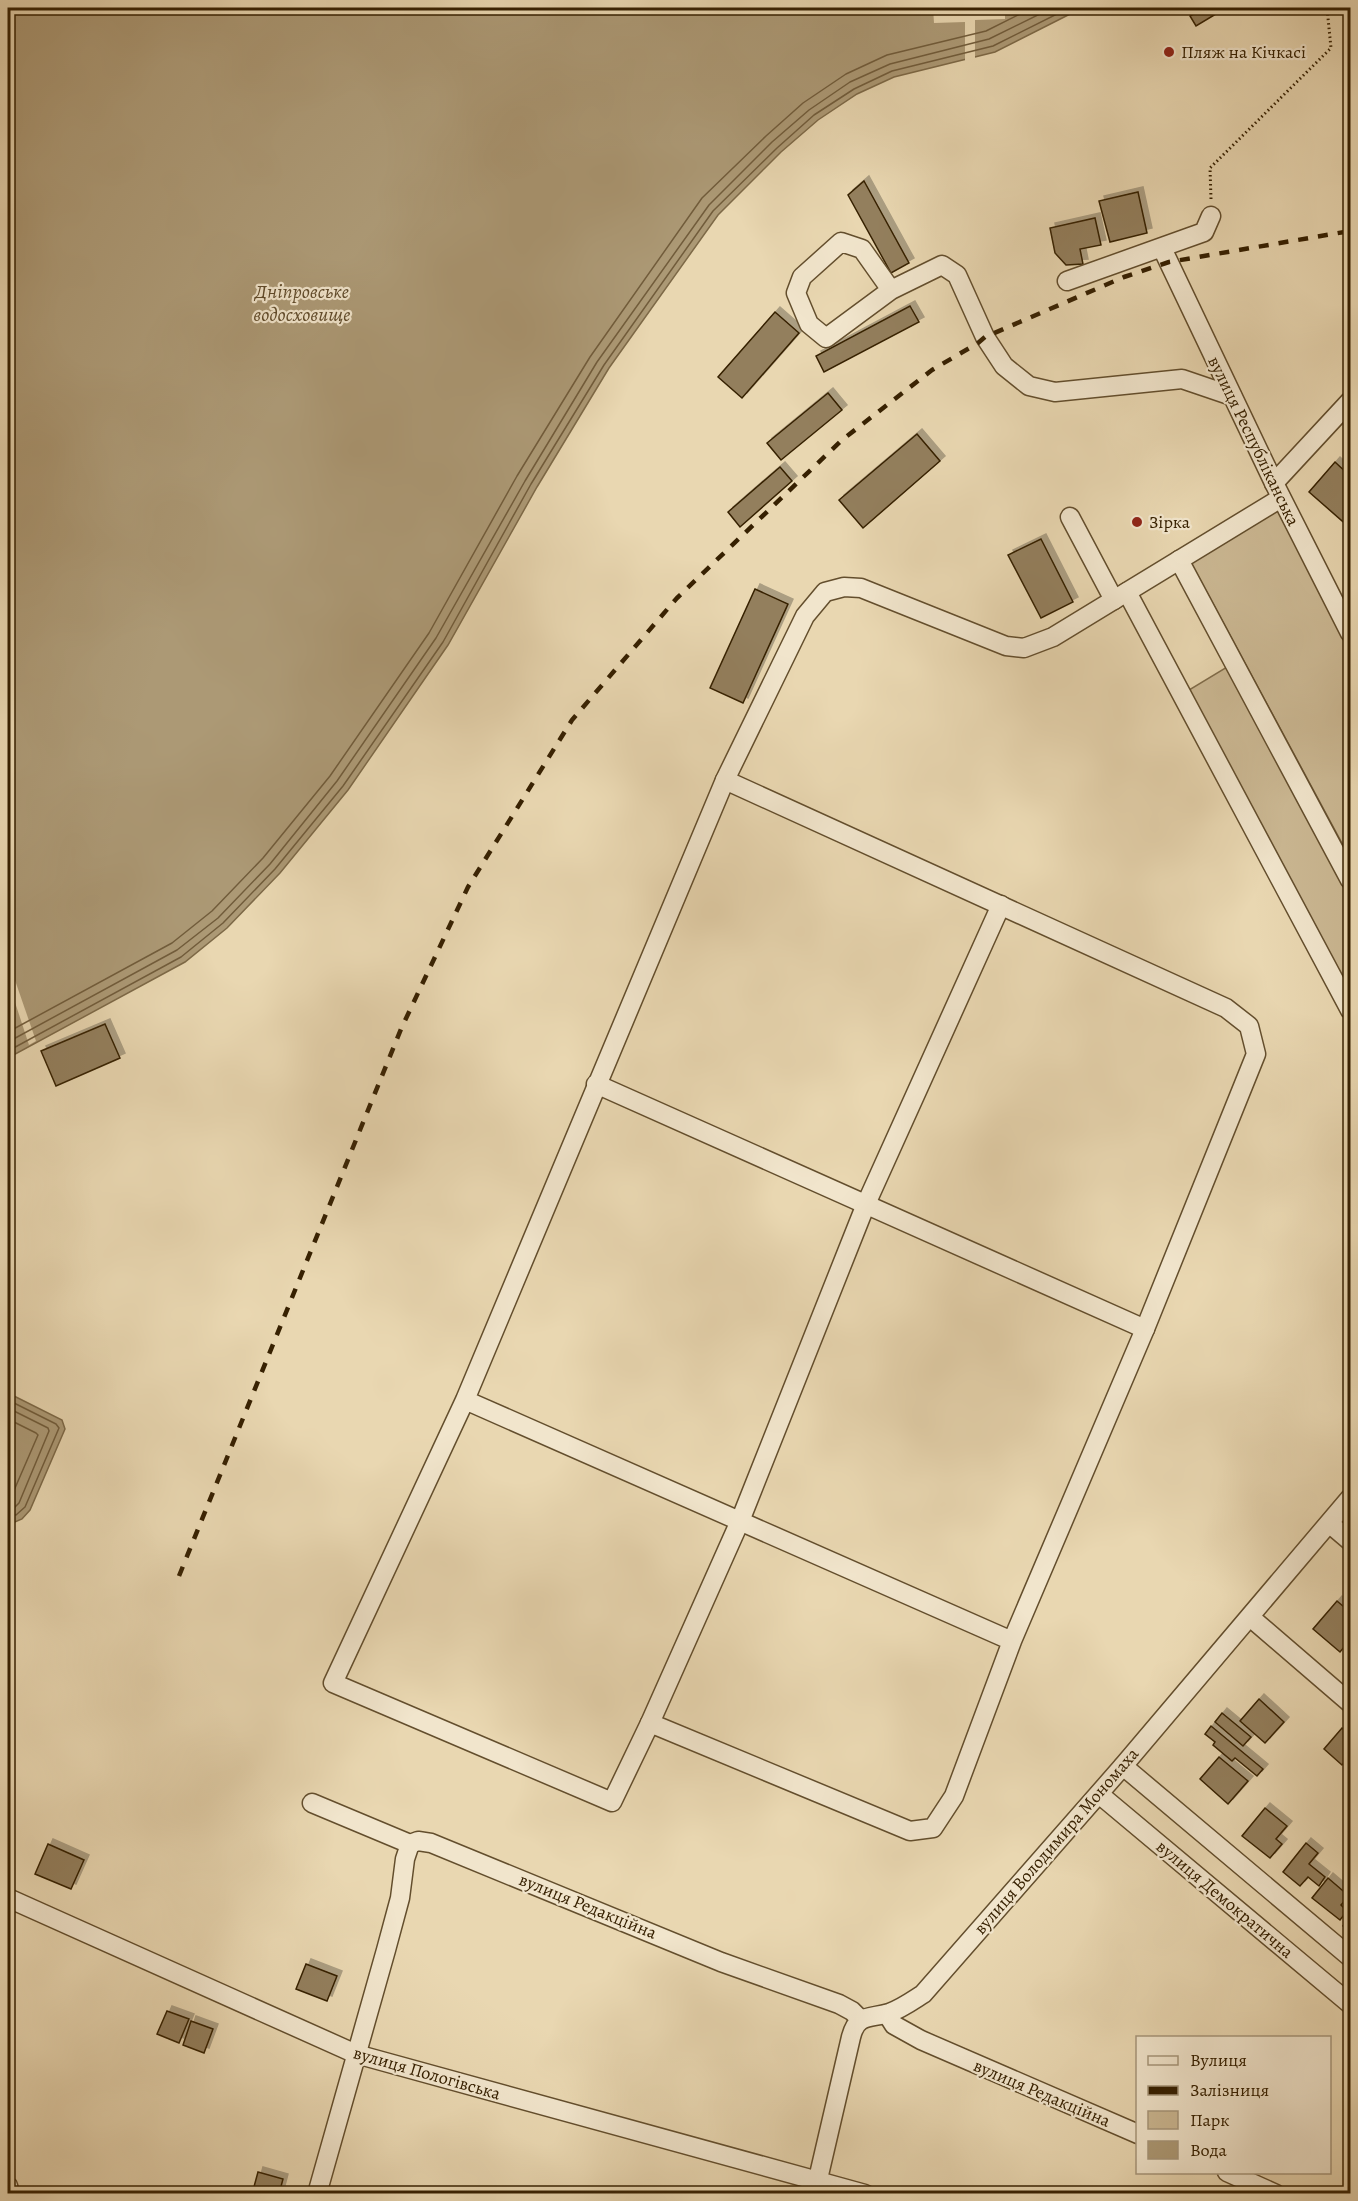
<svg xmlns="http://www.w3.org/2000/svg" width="1358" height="2201" viewBox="0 0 1358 2201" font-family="Alegreya,serif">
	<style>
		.green { fill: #cbb893; stroke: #806c4a; stroke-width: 1.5 }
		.water { fill: #ac9975; stroke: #7d6947; stroke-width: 1.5 }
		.pier { fill: #e9d7b1 }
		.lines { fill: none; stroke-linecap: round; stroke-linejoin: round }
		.shore { stroke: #715c3b; stroke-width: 1.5 }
		.building { fill: #937f5d; stroke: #362001; stroke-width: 1.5; filter: url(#shadow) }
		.minor-casing { stroke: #634e2d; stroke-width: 21 }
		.path { stroke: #362001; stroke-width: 3; stroke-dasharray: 1.5 3; stroke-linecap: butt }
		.minor { stroke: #f1e5cc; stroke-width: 18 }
		.rail { stroke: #362001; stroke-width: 4.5; stroke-dasharray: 10 10; stroke-linecap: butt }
		.poi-dot { fill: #8f2418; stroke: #f1e5cc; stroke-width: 2 }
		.labels { text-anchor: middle; stroke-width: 4.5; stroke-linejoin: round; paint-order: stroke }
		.poi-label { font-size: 18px; fill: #362001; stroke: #f1e5cc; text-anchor: start }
		.street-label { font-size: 18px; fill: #362001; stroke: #f1e5cc }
		.water-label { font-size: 20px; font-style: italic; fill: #5f4a2a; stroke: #f1e5cc }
	</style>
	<defs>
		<filter id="shadow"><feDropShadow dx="5" dy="-5" stdDeviation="0" flood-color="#0004"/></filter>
	</defs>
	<rect width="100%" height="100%" fill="#e9d7b1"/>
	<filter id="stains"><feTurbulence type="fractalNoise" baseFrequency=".00333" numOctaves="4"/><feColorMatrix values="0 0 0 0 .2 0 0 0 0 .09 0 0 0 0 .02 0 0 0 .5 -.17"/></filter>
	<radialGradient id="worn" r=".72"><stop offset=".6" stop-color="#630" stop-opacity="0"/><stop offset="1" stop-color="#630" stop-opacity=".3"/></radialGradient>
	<g class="green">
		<path d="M 1277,508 L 1350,646 L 1350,858 L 1190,561 Z"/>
		<path d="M 1227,667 L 1350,895 L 1350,994 L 1189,690 Z"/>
	</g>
	<g class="water">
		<path d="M 8,8 L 1082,8 L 995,52 L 894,77 L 857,94 L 818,120 L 781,152 L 718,215 L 609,368 L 537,487 L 448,645 L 348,790 L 280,873 L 227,928 L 185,962 L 8,1058 Z"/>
		<path d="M 8,1393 L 62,1420 L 65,1429 L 30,1510 L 22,1519 L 15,1522 L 8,1519 Z"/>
	</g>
	<g class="pier">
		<path d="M 933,8 L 1005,8 L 1005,19 L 975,20 L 975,60 L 965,62 L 965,22 L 934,23 Z"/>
		<path d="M 8,960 L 36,1041 L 29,1045 L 8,981 Z"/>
	</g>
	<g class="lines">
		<g class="shore">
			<path d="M 8,1032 L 172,943 L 212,911 L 263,858 L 330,776 L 429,633 L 517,476 L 590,357 L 702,198 L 766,136 L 803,103 L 846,74 L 887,55 L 986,31 L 1032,8"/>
			<path d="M 8,1042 L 177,950 L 218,918 L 270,864 L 337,781 L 436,638 L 525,481 L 597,362 L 709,205 L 772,142 L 809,110 L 850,82 L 890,64 L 989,39 L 1052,8"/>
			<path d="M 8,1051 L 181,957 L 223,923 L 275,869 L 343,786 L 443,642 L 531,484 L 604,365 L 713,211 L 777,148 L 814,115 L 854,89 L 892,71 L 993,46 L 1069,8"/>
			<path d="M 8,1400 L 56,1424 L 59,1428 L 25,1507 L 16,1515 L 8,1514"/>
			<path d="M 8,1408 L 48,1428 L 49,1431 L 19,1503 L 15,1507 L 8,1506"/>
			<path d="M 8,1419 L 36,1433 L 38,1435 L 12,1495 L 8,1497"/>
		</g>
	</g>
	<g class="building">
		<path d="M 1204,8 L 1212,8 L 1216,14 L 1196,26 L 1190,16 Z"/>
		<path d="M 864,181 L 909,263 L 891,273 L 848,195 Z"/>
		<path d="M 1138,192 L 1147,233 L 1110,242 L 1099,201 Z"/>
		<path d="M 1095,218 L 1101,245 L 1080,249 L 1083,264 L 1066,265 L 1055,253 L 1050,228 Z"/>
		<path d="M 910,306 L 919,322 L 824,372 L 816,356 Z"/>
		<path d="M 775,312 L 799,333 L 742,398 L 718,377 Z"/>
		<path d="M 828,393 L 842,410 L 781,460 L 767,443 Z"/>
		<path d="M 917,434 L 940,461 L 863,528 L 839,500 Z"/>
		<path d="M 1335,462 L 1350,476 L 1350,525 L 1349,527 L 1309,492 Z"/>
		<path d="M 780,467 L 792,481 L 740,527 L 728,512 Z"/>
		<path d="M 1041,539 L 1073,602 L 1041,618 L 1008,555 Z"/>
		<path d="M 755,589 L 788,604 L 743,703 L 710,688 Z"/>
		<path d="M 105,1024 L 120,1058 L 56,1086 L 41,1051 Z"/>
		<path d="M 1337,1601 L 1350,1612 L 1350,1640 L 1340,1652 L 1313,1629 Z"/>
		<path d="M 1259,1699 L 1284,1722 L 1265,1743 L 1240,1721 Z"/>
		<path d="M 1222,1713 L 1251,1737 L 1243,1746 L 1215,1722 Z"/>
		<path d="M 1211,1726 L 1263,1769 L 1257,1776 L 1235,1758 L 1232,1761 L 1213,1745 L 1215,1742 L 1205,1734 Z"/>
		<path d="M 1342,1728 L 1350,1735 L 1350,1756 L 1342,1765 L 1324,1749 Z"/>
		<path d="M 1219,1757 L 1248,1781 L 1228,1804 L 1200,1779 Z"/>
		<path d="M 1265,1808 L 1287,1826 L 1276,1839 L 1282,1844 L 1270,1858 L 1242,1836 Z"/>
		<path d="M 1306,1843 L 1318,1853 L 1309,1864 L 1325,1877 L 1319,1886 L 1308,1877 L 1300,1886 L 1283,1872 Z"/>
		<path d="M 48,1844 L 84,1860 L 71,1889 L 35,1874 Z"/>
		<path d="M 1328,1878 L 1349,1896 L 1341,1905 L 1347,1911 L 1340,1920 L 1312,1898 Z"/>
		<path d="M 1350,1917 L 1350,1932 L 1343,1926 Z"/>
		<path d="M 306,1964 L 337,1976 L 327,2001 L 296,1989 Z"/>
		<path d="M 167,2011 L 189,2019 L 179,2043 L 157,2034 Z"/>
		<path d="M 191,2021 L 213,2029 L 204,2053 L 183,2045 Z"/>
		<path d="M 258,2172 L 283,2179 L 279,2194 L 252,2194 Z"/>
	</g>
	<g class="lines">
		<defs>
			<g id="minor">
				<path d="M 1162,248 L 1274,483 L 1350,633"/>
				<path d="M 1067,281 L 1204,232 L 1211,216"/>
				<path d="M 891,290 L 862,249 L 841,242 L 802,277 L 796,293 L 809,324 L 826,338 L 891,290 L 942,265 L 957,275 L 985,337 L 1004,366 L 1029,386 L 1055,392 L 1182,379 L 1232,396"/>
				<path d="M 1274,483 L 1350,401"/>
				<path d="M 1070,517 L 1114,600"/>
				<path d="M 1179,560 L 1350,880"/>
				<path d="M 1127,592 L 1350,1010"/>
				<path d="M 725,780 L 805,616 L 825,592 L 844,587 L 861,588 L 1006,646 L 1024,648 L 1053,637 L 1281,498"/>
				<path d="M 596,1084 L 1145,1329"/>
				<path d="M 465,1400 L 1012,1641 L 1145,1329 L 1256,1054 L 1249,1026 L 1226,1008 L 725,780 L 465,1400 L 333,1683 L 612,1802 L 650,1723 L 910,1831 L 933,1828 L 954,1796 L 1012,1641"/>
				<path d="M 1330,1524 L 1350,1541"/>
				<path d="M 1250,1617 L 1350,1703"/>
				<path d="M 650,1723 L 740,1521 L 866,1204 L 1001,905"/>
				<path d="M 1123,1766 L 1350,1957"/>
				<path d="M 1099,1794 L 1350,2004"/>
				<path d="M 312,1803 L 410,1844 L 418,1841 L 431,1843 L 721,1962 L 839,2004 L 852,2011 L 861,2020"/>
				<path d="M 8,1898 L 356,2054 L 865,2194"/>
				<path d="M 887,2014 L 894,2025 L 921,2040 L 1138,2134"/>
				<path d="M 1227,2172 L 1276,2194"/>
				<path d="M 8,2186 L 10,2194"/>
				<path d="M 815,2192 L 851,2037 C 857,2013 870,2019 889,2013 C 901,2009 912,2001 923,1994 L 1123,1766 L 1350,1498"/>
				<path d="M 317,2194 L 386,1950 L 400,1898 L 405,1859 L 410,1844"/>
			</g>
		</defs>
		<use href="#minor" class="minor-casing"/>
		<path class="path" d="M 1211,199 L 1210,168 L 1331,48 L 1327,8"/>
		<use href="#minor" class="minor"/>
		<path class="rail" d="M 179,1576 L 401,1029 L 468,887 L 572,720 L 677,598 L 842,440 L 932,370 L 978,343 L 985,337 L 1124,277 L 1169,262 L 1350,231"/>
	</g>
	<g class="poi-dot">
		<circle cx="1169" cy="52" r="6"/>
		<circle cx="1137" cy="522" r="6"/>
	</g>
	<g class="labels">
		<g class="poi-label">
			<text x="1181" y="58">Пляж на Кічкасі</text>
			<text x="1149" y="528">Зірка</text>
		</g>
		<g class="street-label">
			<text transform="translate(1254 441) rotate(64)" y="6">вулиця Республіканська</text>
			<text transform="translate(1056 1841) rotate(-49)" y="6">вулиця Володимира Мономаха</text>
			<text transform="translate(1225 1899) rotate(40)" y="6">вулиця Демократична</text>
			<text transform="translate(588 1906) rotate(22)" y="6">вулиця Редакційна</text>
			<text transform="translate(427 2073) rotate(16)" y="6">вулиця Пологівська</text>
			<text transform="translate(1042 2093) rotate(23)" y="6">вулиця Редакційна</text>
		</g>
		<g class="water-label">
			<text x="302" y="298">Дніпровське<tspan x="302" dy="23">водосховище</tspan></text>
		</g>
	</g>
	<rect width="1358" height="2201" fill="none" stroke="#e9d7b1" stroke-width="30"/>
	<rect x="9" y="9" width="1340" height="2183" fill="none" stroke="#362001" stroke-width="3"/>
	<rect x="15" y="15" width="1328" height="2171" fill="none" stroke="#362001" stroke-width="1.5"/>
	<rect x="1136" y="2036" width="195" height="138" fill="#f1e5cc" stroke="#a6967b" stroke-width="1.5"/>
	<rect x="1148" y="2056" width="30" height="9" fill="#f1e5cc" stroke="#a6967b" stroke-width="1.5"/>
	<text x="1190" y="2066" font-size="18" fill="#362001">Вулиця</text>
	<rect x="1148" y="2086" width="30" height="9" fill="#362001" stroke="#a6967b" stroke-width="1.5"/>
	<text x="1190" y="2096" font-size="18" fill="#362001">Залізниця</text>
	<rect x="1148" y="2111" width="30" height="18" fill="#cbb893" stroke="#a6967b" stroke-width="1.5"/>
	<text x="1190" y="2126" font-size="18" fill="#362001">Парк</text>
	<rect x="1148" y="2141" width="30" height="18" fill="#ac9975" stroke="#a6967b" stroke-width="1.5"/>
	<text x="1190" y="2156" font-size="18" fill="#362001">Вода</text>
	<rect width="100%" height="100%" filter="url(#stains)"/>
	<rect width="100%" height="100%" fill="url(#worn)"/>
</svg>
